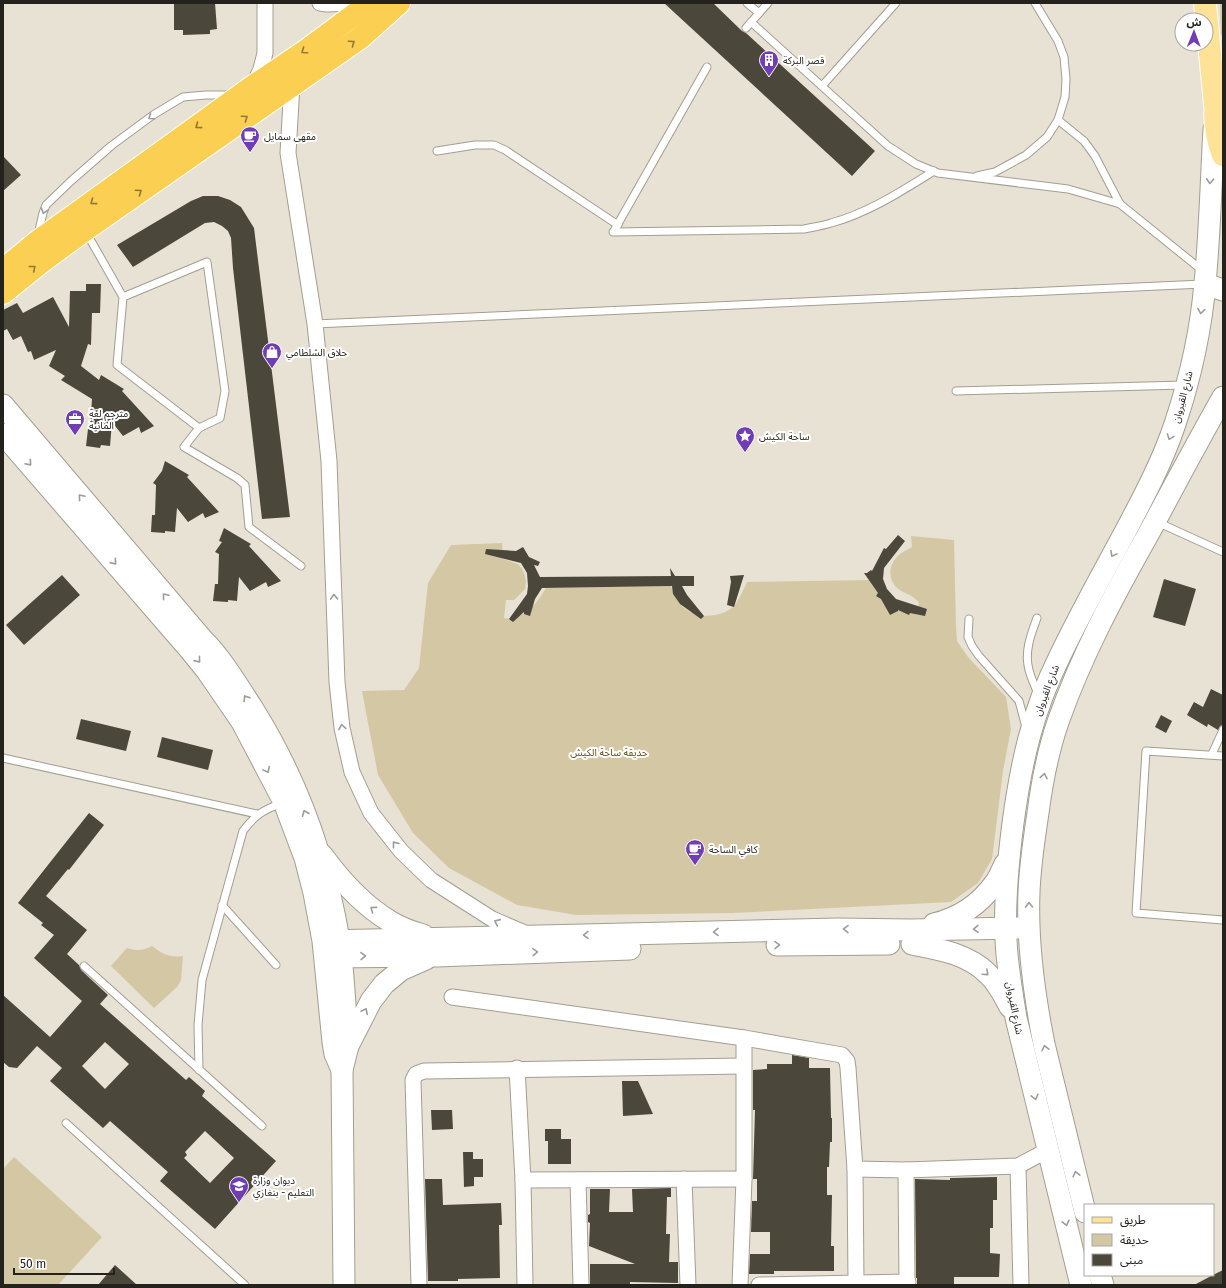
<svg xmlns="http://www.w3.org/2000/svg" width="1226" height="1288" viewBox="0 0 1226 1288" font-family="'Fira Sans','Noto Sans Arabic',sans-serif">
	<style>
		.green { fill: #d4c7a4 }
		.building { fill: #4c473b; fill-rule: evenodd }
		.lines { fill: none; stroke-linecap: round; stroke-linejoin: round }
		.lane-casing { stroke: #a39e91; stroke-width: 9 }
		.street-casing { stroke: #a39e91; stroke-width: 17 }
		.secondary-casing { stroke: #a39e91; stroke-width: 23 }
		.primary-casing { stroke: #fff; stroke-width: 24 }
		.highway-casing { stroke: #fff; stroke-width: 24 }
		.lane { stroke: #fff; stroke-width: 7 }
		.street { stroke: #fff; stroke-width: 15 }
		.secondary { stroke: #fff; stroke-width: 21 }
		.primary { stroke: #fde297; stroke-width: 22 }
		.highway { stroke: #fbcf51; stroke-width: 22 }
		.oneway { stroke: #907837 }
		.oneway2 { stroke: #9c9c99 }
		.labels { text-anchor: middle; stroke-width: 4; stroke-linejoin: round; paint-order: stroke }
		.poi-label { font-size: 10px; fill: #24221d; stroke: #fff; text-anchor: start }
		.street-label { font-size: 10px; fill: #24221d; stroke: #fff }
		.park-label { font-size: 10px; fill: #5f4c19; stroke: #fff }
	</style>
	<rect width="100%" height="100%" fill="#e8e2d4"/>
	<g class="green">
		<path d="M 1220,3 L 1223,3 L 1223,33 L 1221,35 Z"/>
		<path d="M 911,536 L 954,540 L 956,627 L 957,641 L 968,657 L 1006,697 L 1011,729 L 1003,771 L 992,859 L 978,883 L 951,902 L 733,913 L 576,915 L 517,905 L 449,868 L 413,833 L 378,775 L 362,691 L 404,690 L 419,668 L 428,583 L 451,545 L 502,543 L 503,559 L 518,564 L 522,569 L 525,576 L 526,582 L 525,589 L 514,600 L 506,600 L 504,618 C 523,622 538,602 546,588 L 671,586 C 674,593 678,603 684,608 C 697,619 720,618 733,607 C 739,601 743,590 747,582 L 873,580 L 883,598 L 917,609 L 919,603 C 913,594 903,594 896,587 C 888,578 889,566 896,558 C 900,553 907,550 912,547 Z"/>
		<path d="M 152,946 C 162,954 170,958 183,956 L 181,980 L 177,987 L 154,1008 L 111,966 L 127,948 C 136,951 143,951 152,946 Z"/>
		<path d="M 14,1157 L 102,1237 L 58,1285 L 3,1285 L 3,1169 Z"/>
	</g>
	<g class="building">
		<path d="M 174,3 L 215,3 L 217,29 L 210,30 L 210,34 L 183,35 L 183,30 L 174,30 Z"/>
		<path d="M 664,3 L 713,3 L 742,31 L 746,33 L 875,151 L 852,176 Z"/>
		<path d="M 3,156 L 21,175 L 3,191 Z"/>
		<path d="M 203,196 L 218,196 L 230,200 L 241,207 L 254,228 L 290,517 L 262,519 L 233,268 L 231,238 L 228,231 L 222,226 L 214,222 L 205,223 L 133,267 L 117,245 L 191,201 Z"/>
		<path d="M 86,284 L 101,284 L 100,313 L 92,313 L 91,345 L 88,344 L 81,366 L 99,380 L 101,375 L 124,389 L 122,391 L 154,426 L 141,433 L 139,427 L 123,436 L 112,422 L 110,446 L 101,445 L 100,448 L 86,446 L 88,429 L 90,429 L 92,399 L 61,380 L 65,376 L 49,366 L 56,350 L 34,360 L 31,351 L 28,352 L 21,336 L 13,340 L 7,329 L 3,331 L 3,310 L 17,303 L 23,313 L 53,297 L 69,327 L 70,291 L 86,291 Z"/>
		<path d="M 165,461 L 189,475 L 187,477 L 219,512 L 205,518 L 203,513 L 188,522 L 177,508 L 175,532 L 165,531 L 165,533 L 151,532 L 152,515 L 155,515 L 156,485 L 153,483 L 162,471 Z"/>
		<path d="M 224,528 L 251,544 L 249,546 L 281,581 L 268,587 L 266,582 L 250,591 L 239,577 L 237,601 L 228,600 L 228,602 L 213,601 L 215,584 L 218,584 L 219,554 L 215,552 L 222,542 L 219,541 Z"/>
		<path d="M 898,535 L 905,541 L 884,568 L 883,579 L 887,589 L 896,599 L 927,609 L 925,616 L 910,613 L 909,615 L 898,610 L 898,611 L 890,615 L 881,599 L 876,596 L 878,593 L 864,573 L 867,573 L 871,570 L 872,571 L 884,548 L 886,549 Z"/>
		<path d="M 523,547 L 529,557 L 540,562 L 538,566 L 534,565 L 540,577 L 671,576 L 670,568 L 675,576 L 694,576 L 694,586 L 682,586 L 687,595 L 704,616 L 701,619 L 680,604 L 673,594 L 672,586 L 542,588 L 535,599 L 530,616 L 524,614 L 524,612 L 513,622 L 509,619 L 527,594 L 528,586 L 527,573 L 521,563 L 485,554 L 486,549 L 516,551 Z"/>
		<path d="M 62,575 L 80,595 L 24,645 L 6,625 Z"/>
		<path d="M 744,575 L 734,607 L 727,605 L 731,582 L 730,576 Z"/>
		<path d="M 1164,579 L 1196,589 L 1185,626 L 1153,617 Z"/>
		<path d="M 1211,689 L 1223,695 L 1223,725 L 1220,726 L 1218,730 L 1208,724 L 1207,727 L 1187,715 L 1194,702 L 1203,707 Z"/>
		<path d="M 1161,715 L 1172,721 L 1166,733 L 1155,727 Z"/>
		<path d="M 81,719 L 131,731 L 126,751 L 76,739 Z"/>
		<path d="M 162,737 L 213,750 L 208,770 L 157,757 Z"/>
		<path d="M 89,813 L 104,825 L 69,870 L 68,869 L 46,896 L 87,930 L 67,954 L 79,965 L 81,970 L 108,995 L 100,1004 L 186,1080 L 189,1077 L 205,1091 L 202,1096 L 276,1161 L 215,1229 L 160,1181 L 168,1172 L 110,1121 L 103,1128 L 50,1081 L 62,1068 L 37,1046 L 17,1068 L 9,1067 L 3,1062 L 3,995 L 50,1037 L 82,1001 L 34,958 L 54,935 L 41,925 L 43,923 L 18,903 ZM 105,1042 L 129,1064 L 105,1089 L 82,1066 ZM 205,1131 L 234,1158 L 210,1183 L 184,1158 L 187,1155 L 185,1152 Z"/>
		<path d="M 792,1055 L 809,1058 L 809,1068 L 830,1068 L 831,1118 L 832,1118 L 832,1142 L 830,1142 L 829,1167 L 827,1167 L 827,1195 L 832,1195 L 831,1246 L 834,1246 L 834,1271 L 774,1271 L 774,1274 L 749,1274 L 750,1254 L 770,1254 L 770,1232 L 751,1232 L 752,1201 L 757,1201 L 757,1179 L 753,1179 L 755,1110 L 753,1110 L 753,1070 L 767,1069 L 767,1064 L 792,1064 Z"/>
		<path d="M 622,1081 L 638,1081 L 653,1114 L 623,1116 Z"/>
		<path d="M 431,1110 L 452,1110 L 453,1129 L 432,1130 Z"/>
		<path d="M 545,1129 L 561,1129 L 561,1139 L 571,1139 L 571,1164 L 548,1164 L 548,1141 L 545,1141 Z"/>
		<path d="M 463,1152 L 473,1152 L 473,1159 L 483,1159 L 483,1177 L 474,1177 L 474,1186 L 464,1187 Z"/>
		<path d="M 997,1177 L 997,1200 L 993,1200 L 993,1228 L 990,1228 L 990,1253 L 1000,1254 L 999,1277 L 954,1277 L 954,1285 L 917,1285 L 917,1278 L 916,1278 L 915,1179 L 950,1180 L 950,1178 Z"/>
		<path d="M 425,1179 L 442,1179 L 443,1205 L 501,1203 L 502,1225 L 499,1225 L 500,1278 L 458,1279 L 458,1281 L 428,1281 Z"/>
		<path d="M 671,1188 L 671,1197 L 667,1197 L 666,1234 L 670,1234 L 669,1262 L 678,1262 L 678,1283 L 630,1282 L 630,1284 L 590,1285 L 590,1264 L 635,1264 L 589,1246 L 590,1223 L 588,1222 L 588,1215 L 590,1214 L 590,1189 L 610,1189 L 609,1212 L 633,1212 L 632,1189 Z"/>
		<path d="M 115,1265 L 137,1285 L 98,1285 Z"/>
		<path d="M 1223,1270 L 1223,1285 L 1194,1285 L 1213,1275 Z"/>
	</g>
	<g class="lines">
		<defs>
			<g id="lane">
				<path d="M 747,3 L 759,13"/>
				<path d="M 751,22 L 888,146 L 916,164 L 938,173 L 1068,189 L 1120,204 L 1203,271"/>
				<path d="M 746,28 L 768,3"/>
				<path d="M 822,86 L 896,3"/>
				<path d="M 1058,120 L 1084,141 L 1095,156 L 1120,204"/>
				<path d="M 437,151 L 475,145 L 494,145 L 505,150 L 618,225"/>
				<path d="M 977,176 L 995,172 L 1026,155 L 1047,137 L 1058,120 L 1065,97 L 1066,79 L 1064,57 L 1058,41 L 1035,3"/>
				<path d="M 615,229 L 707,67"/>
				<path d="M 86,232 L 123,297 L 117,365 L 199,428 L 220,418 L 225,391 L 207,262 L 123,297"/>
				<path d="M 613,232 L 804,229 C 813,227 822,226 831,223 C 868,213 902,191 934,171"/>
				<path d="M 38,235 L 43,213 L 46,205 L 71,181 L 111,146 L 153,115 L 183,97 L 206,95 L 230,95"/>
				<path d="M 315,324 L 1203,284"/>
				<path d="M 956,391 L 1184,385"/>
				<path d="M 199,428 L 184,447 L 237,478 L 245,485 L 249,527 L 301,566"/>
				<path d="M 1157,522 L 1223,552"/>
				<path d="M 1037,618 C 1031,634 1024,652 1029,670 C 1031,678 1035,686 1038,694"/>
				<path d="M 969,619 L 968,637 L 972,646 L 979,656 L 1019,701 L 1026,727"/>
				<path d="M 1212,754 L 1223,730"/>
				<path d="M 1223,756 L 1146,751 L 1136,913 L 1223,920"/>
				<path d="M 3,758 L 257,814"/>
				<path d="M 222,905 L 276,965"/>
				<path d="M 84,966 L 262,1126"/>
				<path d="M 199,1070 L 198,1025 L 202,980 L 243,831 C 255,815 263,810 282,803"/>
				<path d="M 66,1123 L 245,1285"/>
			</g>
			<g id="street">
				<path d="M 320,3 L 327,4 L 355,3"/>
				<path d="M 292,85 L 288,153 L 315,324 L 329,461 L 337,682 L 342,728 L 352,772 L 371,813 L 401,851 L 431,880 L 492,919 L 527,934"/>
				<path d="M 253,86 L 261,69 L 265,53 L 265,3"/>
				<path d="M 452,997 L 744,1038 L 842,1055 L 847,1061 L 848,1068 L 855,1169 L 856,1282"/>
				<path d="M 517,1068 L 523,1180 L 525,1285"/>
				<path d="M 1018,1166 L 1021,1285"/>
				<path d="M 855,1169 L 906,1170 L 1018,1166 L 1048,1150"/>
				<path d="M 906,1170 L 907,1285"/>
				<path d="M 684,1179 L 688,1285"/>
				<path d="M 523,1180 L 744,1179"/>
				<path d="M 578,1180 L 581,1285"/>
				<path d="M 419,1285 L 413,1080 L 416,1074 L 424,1071 L 743,1066"/>
				<path d="M 740,1285 L 744,1179 L 744,1038"/>
				<path d="M 759,1285 L 908,1282"/>
			</g>
			<g id="secondary">
				<path d="M 1205,284 L 1223,290"/>
				<path d="M 3,405 L 203,640 C 223,660 238,686 253,709 C 298,781 325,856 339,940 C 344,975 345,1011 348,1046"/>
				<path d="M 3,434 L 190,650 L 207,671 L 242,722 L 284,802 L 305,858 L 314,893 L 323,941 L 333,1042 L 335,1054 L 342,1070"/>
				<path d="M 322,855 C 341,881 364,906 391,922 C 401,928 412,932 423,935"/>
				<path d="M 934,924 C 959,918 980,904 995,883 C 999,878 1002,870 1005,864"/>
				<path d="M 326,941 L 838,929 L 910,930 L 1020,928"/>
				<path d="M 912,944 C 939,949 968,954 988,974 C 998,983 1004,996 1010,1007"/>
				<path d="M 777,945 L 889,944"/>
				<path d="M 327,957 L 437,956 L 630,949"/>
				<path d="M 1085,1212 L 1044,1044 C 1034,994 1027,943 1029,892 C 1030,866 1034,839 1038,813 C 1042,782 1048,751 1058,722 C 1082,654 1115,593 1150,531 C 1174,486 1198,441 1223,397"/>
				<path d="M 1100,1275 L 1103,1285"/>
				<path d="M 344,1285 L 342,1070 L 348,1046 L 371,1001 L 384,984 L 401,970 L 426,959"/>
				<path d="M 1081,1285 L 1016,1018 C 1012,992 1007,966 1006,940 C 1004,901 1008,862 1013,823 C 1021,764 1032,712 1059,658 C 1079,616 1102,575 1124,534 C 1143,498 1162,463 1175,424 C 1190,379 1201,330 1205,283 C 1210,232 1211,180 1214,129"/>
			</g>
			<g id="primary">
				<path d="M 1205,3 L 1215,104"/>
				<path d="M 1218,90 C 1213,112 1215,134 1223,155"/>
			</g>
			<g id="highway">
				<path d="M 3,270 L 37,242 L 252,87 L 304,52 L 370,3"/>
				<path d="M 3,293 L 44,260 L 85,230 L 360,38 L 399,3"/>
			</g>
		</defs>
		<use href="#lane" class="lane-casing"/>
		<use href="#street" class="street-casing"/>
		<use href="#secondary" class="secondary-casing"/>
		<use href="#primary" class="primary-casing"/>
		<use href="#highway" class="highway-casing"/>
		<use href="#lane" class="lane"/>
		<use href="#street" class="street"/>
		<use href="#secondary" class="secondary"/>
		<use href="#primary" class="primary"/>
		<use href="#highway" class="highway"/>
	</g>
	<defs><path id="oneway-chevron" d="M-2-3.5L2.5 0L-2 3.5" fill="none" stroke-width="1.6" stroke-linecap="round" stroke-linejoin="round"/></defs>
	<g class="oneway">
		<use href="#oneway-chevron" transform="translate(352 43) rotate(-35)"/>
		<use href="#oneway-chevron" transform="translate(304 51) rotate(145)"/>
		<use href="#oneway-chevron" transform="translate(245 118) rotate(-35)"/>
		<use href="#oneway-chevron" transform="translate(198 126) rotate(144)"/>
		<use href="#oneway-chevron" transform="translate(139 192) rotate(-35)"/>
		<use href="#oneway-chevron" transform="translate(93 202) rotate(144)"/>
		<use href="#oneway-chevron" transform="translate(33 268) rotate(-39)"/>
	</g>
	<g class="oneway2">
		<use href="#oneway-chevron" transform="translate(151 117) rotate(145)"/>
		<use href="#oneway-chevron" transform="translate(1210 181) rotate(93)"/>
		<use href="#oneway-chevron" transform="translate(44 211) rotate(109)"/>
		<use href="#oneway-chevron" transform="translate(1201 311) rotate(99)"/>
		<use href="#oneway-chevron" transform="translate(1170 437) rotate(110)"/>
		<use href="#oneway-chevron" transform="translate(29 463) rotate(49)"/>
		<use href="#oneway-chevron" transform="translate(81 497) rotate(-130)"/>
		<use href="#oneway-chevron" transform="translate(1113 554) rotate(118)"/>
		<use href="#oneway-chevron" transform="translate(114 562) rotate(49)"/>
		<use href="#oneway-chevron" transform="translate(165 596) rotate(-130)"/>
		<use href="#oneway-chevron" transform="translate(334 597) rotate(-92)"/>
		<use href="#oneway-chevron" transform="translate(198 660) rotate(51)"/>
		<use href="#oneway-chevron" transform="translate(246 698) rotate(-122)"/>
		<use href="#oneway-chevron" transform="translate(342 727) rotate(-99)"/>
		<use href="#oneway-chevron" transform="translate(267 770) rotate(62)"/>
		<use href="#oneway-chevron" transform="translate(1044 776) rotate(-79)"/>
		<use href="#oneway-chevron" transform="translate(305 813) rotate(-112)"/>
		<use href="#oneway-chevron" transform="translate(395 844) rotate(-128)"/>
		<use href="#oneway-chevron" transform="translate(1029 905) rotate(-91)"/>
		<use href="#oneway-chevron" transform="translate(373 909) rotate(-144)"/>
		<use href="#oneway-chevron" transform="translate(497 922) rotate(-156)"/>
		<use href="#oneway-chevron" transform="translate(846 929) rotate(-179)"/>
		<use href="#oneway-chevron" transform="translate(976 929) rotate(179)"/>
		<use href="#oneway-chevron" transform="translate(716 932) rotate(179)"/>
		<use href="#oneway-chevron" transform="translate(586 935) rotate(179)"/>
		<use href="#oneway-chevron" transform="translate(777 945) rotate(-1)"/>
		<use href="#oneway-chevron" transform="translate(535 952) rotate(-2)"/>
		<use href="#oneway-chevron" transform="translate(363 956) rotate(-1)"/>
		<use href="#oneway-chevron" transform="translate(986 973) rotate(42)"/>
		<use href="#oneway-chevron" transform="translate(365 1011) rotate(-63)"/>
		<use href="#oneway-chevron" transform="translate(1045 1048) rotate(-103)"/>
		<use href="#oneway-chevron" transform="translate(1035 1097) rotate(76)"/>
		<use href="#oneway-chevron" transform="translate(1076 1174) rotate(-104)"/>
		<use href="#oneway-chevron" transform="translate(1066 1223) rotate(76)"/>
	</g>
	<defs>
		<symbol id="building-pin" viewBox="-11 -11 22 30"><path d="M0 17L-7.5 6A9.5 9.5 0 1 1 7.5 6Z" fill="#703db4" stroke="#fff"/><path d="M-4-6H4V6H1V3H-1V6H-4ZM-2.5-4.3h1.7v1.8h-1.7ZM.8-4.3h1.7v1.8H.8ZM-2.5-1h1.7V.8h-1.7ZM.8-1h1.7V.8H.8Z" fill="#fff"/></symbol>
		<symbol id="cafe-pin" viewBox="-11 -11 22 30"><path d="M0 17L-7.5 6A9.5 9.5 0 1 1 7.5 6Z" fill="#703db4" stroke="#fff"/><path d="M-5.5-4.5H6V0H3Q3 3.5 0 3.5H-2.5Q-5.5 3.5-5.5 0ZM3-3.2v2h1.7v-2ZM-6 4.5H4V6H-6Z" fill="#fff"/></symbol>
		<symbol id="shop-pin" viewBox="-11 -11 22 30"><path d="M0 17L-7.5 6A9.5 9.5 0 1 1 7.5 6Z" fill="#703db4" stroke="#fff"/><path d="M-5-2.5h2.3a2.7 3.5 0 0 1 5.4 0H5L5.5 6h-11ZM-1.5-2.5h3a1.5 2.3 0 0 0-3 0Z" fill="#fff"/></symbol>
		<symbol id="office-pin" viewBox="-11 -11 22 30"><path d="M0 17L-7.5 6A9.5 9.5 0 1 1 7.5 6Z" fill="#703db4" stroke="#fff"/><path d="M-6-3h4V-5.5h4V-3h4V5H-6ZM-1-4.5V-3h2v-1.5ZM-6 0V1H6V0Z" fill="#fff"/></symbol>
		<symbol id="sight-pin" viewBox="-11 -11 22 30"><path d="M0 17L-7.5 6A9.5 9.5 0 1 1 7.5 6Z" fill="#703db4" stroke="#fff"/><path d="M0-6L1.8-2.2L6-1.7L2.9 1.2L3.7 5.4L0 3.3L-3.7 5.4L-2.9 1.2L-6-1.7L-1.8-2.2Z" fill="#fff"/></symbol>
		<symbol id="school-pin" viewBox="-11 -11 22 30"><path d="M0 17L-7.5 6A9.5 9.5 0 1 1 7.5 6Z" fill="#703db4" stroke="#fff"/><path d="M0-5L7-2L0 1L-7-2ZM-4 1L0 2.5L4 1V4Q0 6-4 4Z" fill="#fff"/></symbol>
	</defs>
	<g fill-rule="evenodd">
		<use href="#building-pin" x="758" y="49" width="22" height="30"/>
		<use href="#cafe-pin" x="239" y="125" width="22" height="30"/>
		<use href="#shop-pin" x="261" y="341" width="22" height="30"/>
		<use href="#office-pin" x="64" y="408" width="22" height="30"/>
		<use href="#sight-pin" x="734" y="425" width="22" height="30"/>
		<use href="#cafe-pin" x="684" y="838" width="22" height="30"/>
		<use href="#school-pin" x="228" y="1175" width="22" height="30"/>
	</g>
	<g class="labels">
		<g class="poi-label">
			<text x="783" y="64">قصر البركة</text>
			<text x="264" y="140">مقهى سمايل</text>
			<text x="286" y="356">حلاق الشلطامي</text>
			<text x="89" y="417">مترجم لغة<tspan x="89" dy="12">المانية</tspan></text>
			<text x="759" y="440">ساحة الكيش</text>
			<text x="709" y="853">كافي الساحة</text>
			<text x="253" y="1184">ديوان وزارة<tspan x="253" dy="12">التعليم - بنغازي</tspan></text>
		</g>
		<g class="street-label">
			<text transform="translate(1182 397) rotate(-75)" y="4">شارع القيروان</text>
			<text transform="translate(1046 690) rotate(-69)" y="4">شارع القيروان</text>
			<text transform="translate(1015 1008) rotate(79)" y="4">شارع القيروان</text>
		</g>
		<g class="park-label">
			<text x="609" y="756">حديقة ساحة الكيش</text>
		</g>
	</g>
	<rect width="1226" height="1288" fill="none" stroke="#24221d" stroke-width="8"/>
	<rect x="1084" y="1204" width="130" height="72" fill="#ffffff" stroke="#a7a7a5"/>
	<rect x="1092" y="1217" width="20" height="6" fill="#fde297" stroke="#a7a7a5"/>
	<text x="1120" y="1224" font-size="12" fill="#24221d">طريق</text>
	<rect x="1092" y="1234" width="20" height="12" fill="#d4c7a4" stroke="#a7a7a5"/>
	<text x="1120" y="1244" font-size="12" fill="#24221d">حديقة</text>
	<rect x="1092" y="1254" width="20" height="12" fill="#4c473b" stroke="#a7a7a5"/>
	<text x="1120" y="1264" font-size="12" fill="#24221d">مبنى</text>
	<g transform="translate(1194 32) rotate(1)"><circle r="19" fill="#ffffff" stroke="#a7a7a5"/>
	<path d="M0-3L7 15L0 10L-7 15Z" fill="#703db4"/>
	<text y="-6" font-size="11" font-weight="bold" text-anchor="middle" fill="#24221d">ش</text>
	</g>
	<path d="M14 1268v6h100v-6" fill="none" stroke="#24221d" stroke-width="2"/>
	<text x="20" y="1268" font-size="12" fill="#24221d" stroke="#ffffff" stroke-width="3" paint-order="stroke">50 m</text>
</svg>
